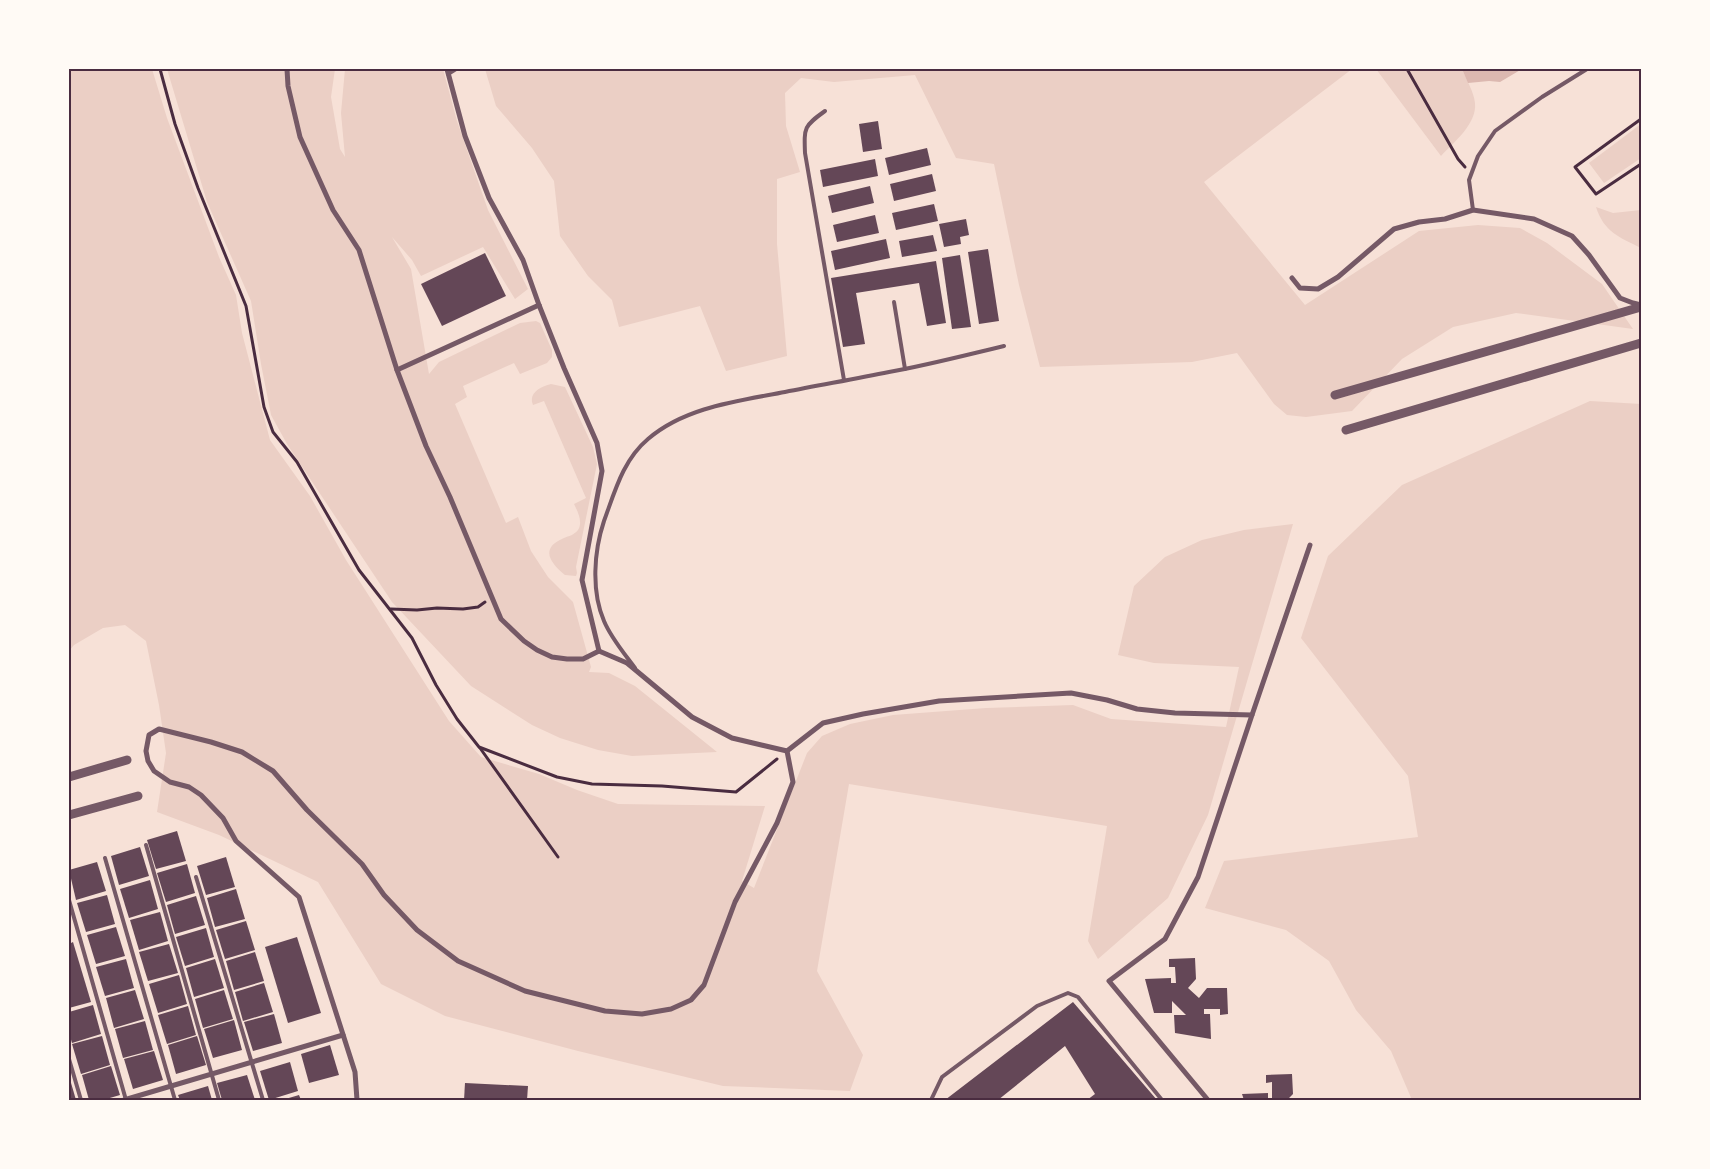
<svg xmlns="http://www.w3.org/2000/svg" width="1710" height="1169" viewBox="0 0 1710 1169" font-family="'Golos Text',sans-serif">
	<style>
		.green { fill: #ebcfc5 }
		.water { fill: #dcb8b0 }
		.building { fill: #644757 }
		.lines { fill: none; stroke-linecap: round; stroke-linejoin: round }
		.path { stroke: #4a2c40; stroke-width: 3 }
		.service { stroke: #755966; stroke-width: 4 }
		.minor { stroke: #755966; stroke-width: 5 }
		.tertiary { stroke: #755966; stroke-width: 9 }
		.neatline { fill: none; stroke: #4a2c40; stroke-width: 2 }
	</style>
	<rect width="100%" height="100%" fill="#f7e1d7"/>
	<g class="green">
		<path d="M 69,69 L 152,69 L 167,118 L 219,257 L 236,295 L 242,333 L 270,440 L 310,496 L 346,560 L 449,721 L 481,757 L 539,774 L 577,790 L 618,804 L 765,806 L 742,881 L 754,888 L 807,753 L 822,736 L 850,724 L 893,715 L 986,708 L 1073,705 L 1111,719 L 1226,727 L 1239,667 L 1154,663 L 1118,655 L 1134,586 L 1165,557 L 1202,540 L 1244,530 L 1293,524 L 1208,815 L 1168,898 L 1098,959 L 1088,941 L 1107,826 L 849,784 L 817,971 L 863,1055 L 850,1091 L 723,1086 L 578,1051 L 445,1016 L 381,984 L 318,882 L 219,835 L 157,812 L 166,753 L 159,705 L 146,641 L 125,625 L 103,628 L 74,645 L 69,651 Z"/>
		<path d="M 167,69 L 335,69 L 331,97 L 340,149 L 345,157 L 341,113 L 345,69 L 443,69 L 457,121 L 488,210 L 528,289 L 515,299 L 483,247 L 421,276 L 412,260 L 392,237 L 411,269 L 429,374 L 439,362 L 520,323 L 536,321 L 540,323 L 552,350 L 552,357 L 547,363 L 520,374 L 514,363 L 463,386 L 467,397 L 455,404 L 506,523 L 518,517 L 531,551 L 548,577 L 573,602 L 591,667 L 589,672 L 609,673 L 635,686 L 717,752 L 632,756 L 598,750 L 560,738 L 532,725 L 471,686 L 392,602 L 287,444 L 271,415 L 261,364 L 251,301 L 207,202 Z"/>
		<path d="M 485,69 L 1352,69 L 1204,182 L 1305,305 L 1419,231 L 1478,225 L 1520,228 L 1547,243 L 1602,284 L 1633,329 L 1516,313 L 1453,327 L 1402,359 L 1352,411 L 1306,417 L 1287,415 L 1274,404 L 1237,353 L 1192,362 L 1040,367 L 1019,285 L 994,164 L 956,158 L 915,75 L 834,82 L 801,78 L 785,93 L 786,126 L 800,172 L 777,179 L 777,244 L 787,356 L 726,371 L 700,306 L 619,327 L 612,300 L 588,276 L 560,236 L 554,181 L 532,148 L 496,106 Z"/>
		<path d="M 1376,69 L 1462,69 C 1466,79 1474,92 1475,103 C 1477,124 1454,142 1441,156 Z"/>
		<path d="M 1641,124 L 1641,158 L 1604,183 L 1589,163 Z"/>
		<path d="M 1596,207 L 1613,213 L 1641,210 L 1641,248 C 1619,237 1604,232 1596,207 Z"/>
		<path d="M 551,384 L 565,387 L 593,447 L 597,464 L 576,567 L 577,573 L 576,576 L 565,575 C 549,562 540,548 564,538 C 569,536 574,535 578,530 C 583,522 578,512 574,504 L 586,498 L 544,401 L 533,405 C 528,393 540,387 551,384 Z"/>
		<path d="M 1590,401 L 1641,404 L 1641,1100 L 1412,1100 L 1391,1051 L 1356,1010 L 1329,961 L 1286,930 L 1205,908 L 1224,861 L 1418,837 L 1408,776 L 1301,638 L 1328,556 L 1402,485 Z"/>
	</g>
	<path class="water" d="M 1462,69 L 1522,69 L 1500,82 L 1489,81 L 1468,83 Z"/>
	<g class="building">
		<path d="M 878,121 L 882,149 L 863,152 L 859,124 Z"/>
		<path d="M 927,148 L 931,165 L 889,175 L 885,158 Z"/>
		<path d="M 875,159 L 878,176 L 823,187 L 820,170 Z"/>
		<path d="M 932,174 L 936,191 L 894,201 L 890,184 Z"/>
		<path d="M 870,186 L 874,203 L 832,213 L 828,196 Z"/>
		<path d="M 934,204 L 938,221 L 896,230 L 892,213 Z"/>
		<path d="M 875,215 L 879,233 L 837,242 L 833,225 Z"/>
		<path d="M 966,219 L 969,235 L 960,237 L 961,244 L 944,247 L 939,224 Z"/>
		<path d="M 933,235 L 937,251 L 902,257 L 899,241 Z"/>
		<path d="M 886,239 L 890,258 L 835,270 L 831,251 Z"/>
		<path d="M 988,249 L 999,321 L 979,324 L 968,252 Z"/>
		<path d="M 485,253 L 506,296 L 442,326 L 421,284 Z"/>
		<path d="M 960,255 L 971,327 L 952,329 L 942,258 Z"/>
		<path d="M 936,261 L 946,323 L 927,326 L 919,283 L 856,293 L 865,344 L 843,347 L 831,278 Z"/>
		<path d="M 177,831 L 186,861 L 156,869 L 147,840 Z"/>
		<path d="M 140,847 L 149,876 L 119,885 L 111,856 Z"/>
		<path d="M 226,857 L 235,887 L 206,895 L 197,866 Z"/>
		<path d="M 97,862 L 106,891 L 76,900 L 69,870 Z"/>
		<path d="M 187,864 L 195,893 L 166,902 L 157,873 Z"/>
		<path d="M 150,880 L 158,909 L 129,918 L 120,889 Z"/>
		<path d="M 236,889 L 245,919 L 215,927 L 207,898 Z"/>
		<path d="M 107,895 L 115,924 L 86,932 L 77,903 Z"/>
		<path d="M 196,896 L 205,925 L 175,934 L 167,905 Z"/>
		<path d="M 160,912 L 168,941 L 139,950 L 130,920 Z"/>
		<path d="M 246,921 L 255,950 L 225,959 L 216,930 Z"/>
		<path d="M 116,927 L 125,956 L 96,964 L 87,935 Z"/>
		<path d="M 206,928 L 214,957 L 185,966 L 176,937 Z"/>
		<path d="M 297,937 L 321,1013 L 288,1023 L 265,947 Z"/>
		<path d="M 73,942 L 91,1002 L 69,1008 L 69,944 Z"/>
		<path d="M 169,944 L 178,973 L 148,981 L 139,952 Z"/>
		<path d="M 255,952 L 264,981 L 234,990 L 226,961 Z"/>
		<path d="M 1195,958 L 1196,979 L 1188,988 L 1199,998 L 1207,988 L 1227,988 L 1228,1014 L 1220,1015 L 1220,1009 L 1204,1009 L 1204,1014 L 1210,1014 L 1211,1039 L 1175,1033 L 1174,1015 L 1186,1015 L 1172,1001 L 1172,1013 L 1154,1013 L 1145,979 L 1171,978 L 1171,983 L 1176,983 L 1175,967 L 1169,967 L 1169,959 Z"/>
		<path d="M 126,959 L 134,988 L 105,996 L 96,967 Z"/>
		<path d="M 215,959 L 224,988 L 194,997 L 186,968 Z"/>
		<path d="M 179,975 L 187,1004 L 158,1013 L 149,984 Z"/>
		<path d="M 264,983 L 273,1012 L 243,1021 L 235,992 Z"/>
		<path d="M 135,990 L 144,1019 L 114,1028 L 106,998 Z"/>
		<path d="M 224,990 L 233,1019 L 203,1028 L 195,999 Z"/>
		<path d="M 1073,1002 L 1157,1100 L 1087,1100 L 1095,1094 L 1065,1046 L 998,1100 L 945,1100 Z"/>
		<path d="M 93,1005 L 101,1034 L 72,1043 L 69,1033 L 69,1012 Z"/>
		<path d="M 188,1006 L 196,1035 L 167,1044 L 158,1015 Z"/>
		<path d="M 274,1014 L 282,1043 L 253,1051 L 244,1022 Z"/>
		<path d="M 234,1020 L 242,1050 L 213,1058 L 204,1029 Z"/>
		<path d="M 145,1021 L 153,1050 L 123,1058 L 115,1029 Z"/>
		<path d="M 102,1036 L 110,1065 L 81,1074 L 72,1044 Z"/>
		<path d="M 197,1036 L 206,1065 L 176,1074 L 168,1045 Z"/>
		<path d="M 330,1045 L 339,1075 L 309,1083 L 301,1054 Z"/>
		<path d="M 154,1051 L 163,1080 L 133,1089 L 124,1059 Z"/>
		<path d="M 290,1062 L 298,1091 L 269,1100 L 260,1071 Z"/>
		<path d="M 111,1066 L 120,1095 L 103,1100 L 89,1100 L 82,1075 Z"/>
		<path d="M 1292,1074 L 1293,1094 L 1287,1100 L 1244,1100 L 1242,1094 L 1268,1093 L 1268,1098 L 1272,1098 L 1272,1082 L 1266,1083 L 1266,1075 Z"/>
		<path d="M 247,1075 L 255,1100 L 222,1100 L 217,1083 Z"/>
		<path d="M 69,1076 L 76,1100 L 69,1100 Z"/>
		<path d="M 465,1083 L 528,1086 L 527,1100 L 464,1100 Z"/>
		<path d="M 208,1086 L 212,1100 L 180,1100 L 178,1095 Z"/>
		<path d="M 299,1095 L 301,1100 L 282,1100 Z"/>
	</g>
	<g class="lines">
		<g class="path">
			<path d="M 160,69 L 175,124 L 198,188 L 246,306 L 264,407 L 273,432 L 297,462 L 359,570 L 412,638 L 436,685 L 457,719 L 479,747 L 557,777 L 592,784 L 662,786 L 736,792 L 777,759"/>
			<path d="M 1407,69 L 1458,159 L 1465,167"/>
			<path d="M 1641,119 L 1575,167 L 1596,194 L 1641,164"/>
			<path d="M 391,609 L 417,610 L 437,608 L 463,609 L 478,607 L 485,602"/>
			<path d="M 480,748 L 558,857"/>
		</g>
		<g class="service">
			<path d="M 448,74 L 456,69"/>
			<path d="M 825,111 C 804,126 804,127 805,153 L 844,380"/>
			<path d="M 1473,210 L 1469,180 L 1478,156 L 1495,131 L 1542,97 L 1587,69"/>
			<path d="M 894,302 L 905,369"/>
			<path d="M 635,668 C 624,653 611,638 604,621 C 591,591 594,551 604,521 C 615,491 623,460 648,439 C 685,407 738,401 785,392 C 820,385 855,379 889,372 C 928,365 966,355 1004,346"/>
			<path d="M 146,845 L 219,1100"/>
			<path d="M 105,858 L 175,1100"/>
			<path d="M 196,877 L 263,1100"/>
			<path d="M 69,900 L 126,1100"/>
			<path d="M 69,1059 L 81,1100"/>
			<path d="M 931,1100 L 942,1077 L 1037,1006 L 1068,993 L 1078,997 L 1162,1100"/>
		</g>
		<g class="minor">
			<path d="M 287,69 L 288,86 L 300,137 L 333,210 L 359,250 L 397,370 L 426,446 L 450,497 L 501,619 L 524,641 L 537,650 L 552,657 L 567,659 L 583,659 L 599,651 L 627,663 L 692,717 L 732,738 L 787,751 L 823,723 L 863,714 L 939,701 L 1071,693 L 1107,700 L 1137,709 L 1175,713 L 1252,715"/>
			<path d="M 447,69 L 465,136 L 489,198 L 523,260 L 539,305 L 564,368 L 597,443 L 602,471 L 582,580 L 599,651"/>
			<path d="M 1292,278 L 1300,288 L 1318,289 L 1338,277 L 1394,229 L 1419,222 L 1445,219 L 1473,210 L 1534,219 L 1572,236 L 1589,255 L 1620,298 L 1633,303 L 1641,305"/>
			<path d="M 397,370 L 539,305"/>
			<path d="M 124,1100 L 343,1035"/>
			<path d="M 357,1100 L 355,1072 L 299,897 L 236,841 L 223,818 L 201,795 L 189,787 L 170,782 L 154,771 L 148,761 L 146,751 L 149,735 L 159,729 L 211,742 L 242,752 L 273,771 L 307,810 L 362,864 L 384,895 L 417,930 L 458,961 L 525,991 L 605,1011 L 642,1014 L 671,1009 L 691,1000 L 704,985 L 735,902 L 777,823 L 793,782 L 787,751"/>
			<path d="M 1208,1100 L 1109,981 L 1165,939 L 1198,877 L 1252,715 L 1310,545"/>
		</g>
		<g class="tertiary">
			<path d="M 1335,395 L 1641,307"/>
			<path d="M 1346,430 L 1641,343"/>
			<path d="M 69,777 L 127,760"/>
			<path d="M 69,815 L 138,796"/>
		</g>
	</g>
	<rect width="1710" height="1169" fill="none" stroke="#fffaf5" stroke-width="140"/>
	<rect x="70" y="70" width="1570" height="1029" class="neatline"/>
</svg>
